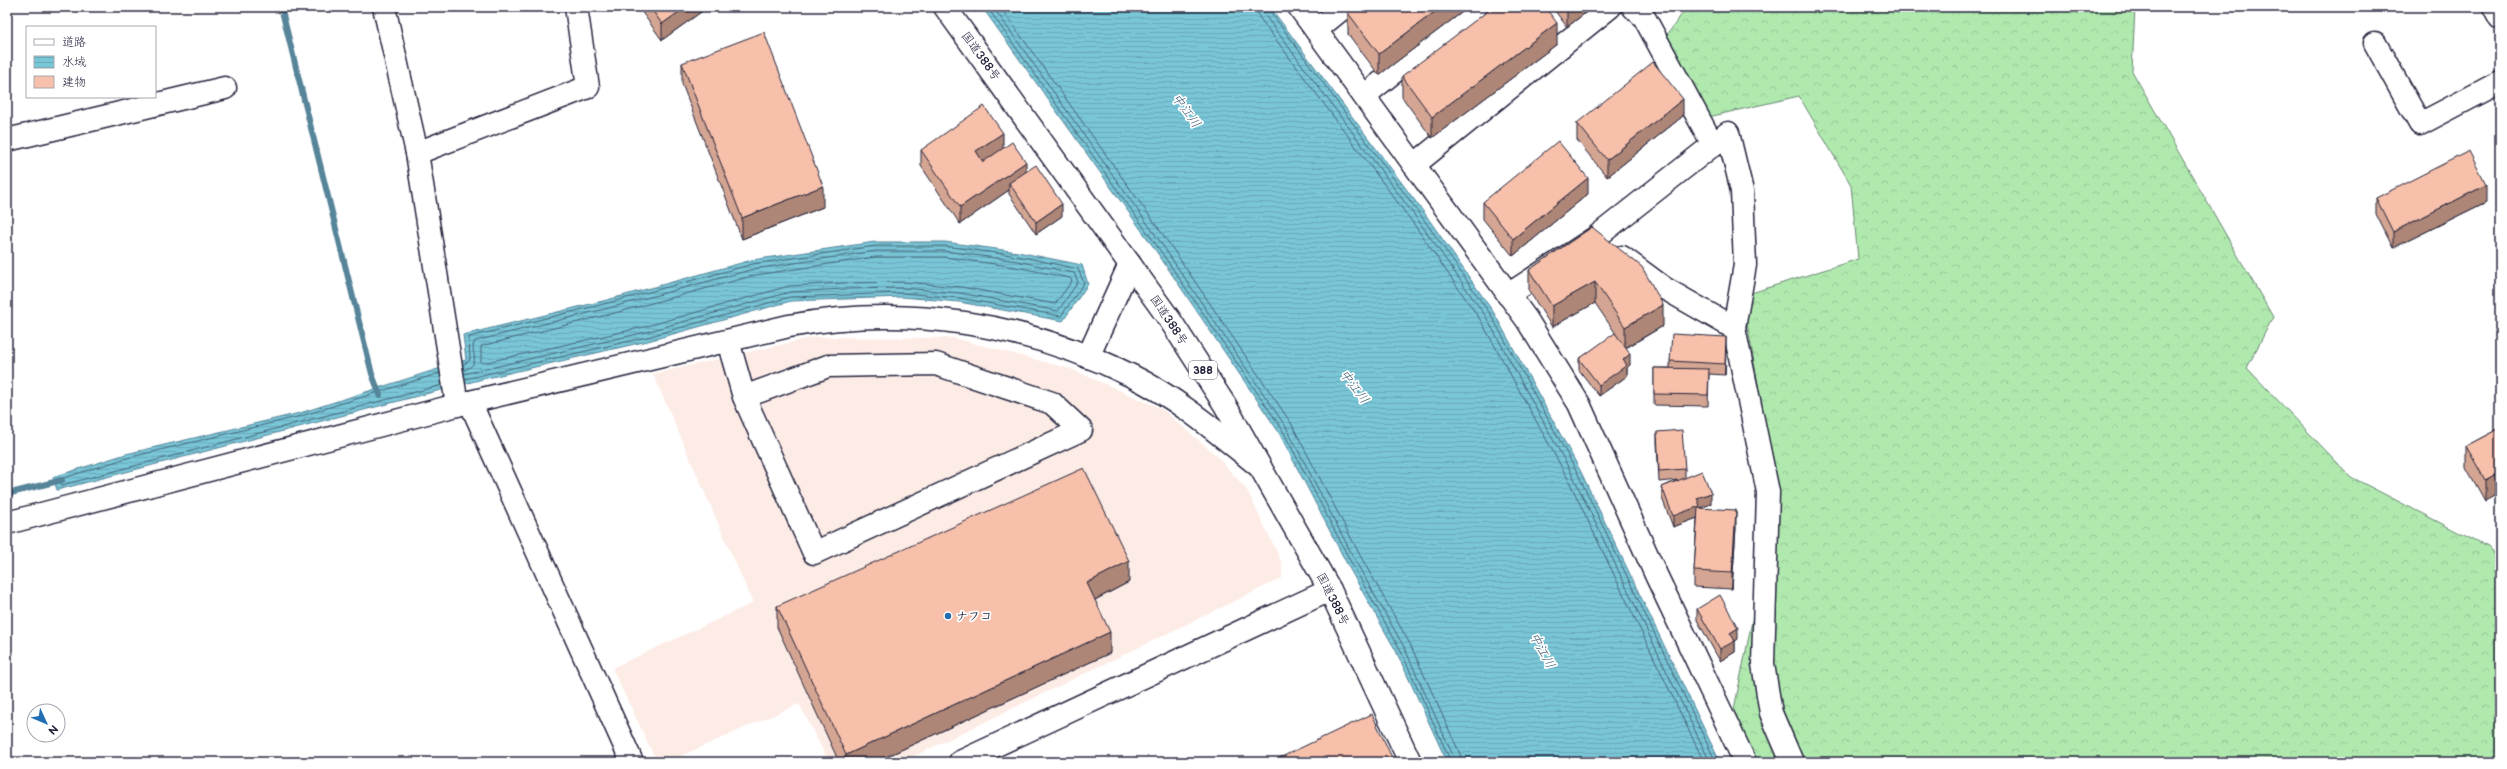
<svg xmlns="http://www.w3.org/2000/svg" width="2507" height="769" viewBox="0 0 2507 769" font-family="'Balsamiq Sans','Klee One',sans-serif">
	<style>
		.built { fill: #fdece6 }
		.forest { fill: url(#forest-crowns); stroke: #698674 }
		.water { fill: url(#water-rules); stroke: #568499 }
		.lines { fill: none; stroke-linecap: round; stroke-linejoin: round }
		.shore { stroke: #456479; stroke-width: 1 }
		.stream { stroke: #568499; stroke-width: 6 }
		.minor-casing { stroke: #22223b; stroke-width: 25 }
		.highway-casing { stroke: #22223b; stroke-width: 25 }
		.minor { stroke: #fff; stroke-width: 22 }
		.highway { stroke: #fff; stroke-width: 22 }
		.wall { fill: #d4a592; stroke: #22223b }
		.shaded-wall { fill: #ad8677; stroke: #22223b }
		.building { fill: #f7c0aa; stroke: #22223b }
		.poi-dot { fill: #1f6fb2; stroke: #fff; stroke-width: 1.5 }
		.labels { text-anchor: middle; stroke-width: 3.5; stroke-linejoin: round; paint-order: stroke }
		.shield { fill: #fff; stroke: #646476; stroke-width: 1 }
		.shield-label { font-size: 11px; font-weight: bold; fill: #22223b }
		.street-label { font-size: 12px; fill: #22223b; stroke: #fff }
		.poi-label { font-size: 12px; font-weight: bold; fill: #22223b; stroke: #fff; text-anchor: start }
		.water-label { font-size: 13px; font-style: italic; fill: #405b72; stroke: #fff }
	</style>
	<defs>
		<pattern id="forest-crowns" width="20" height="18" patternUnits="userSpaceOnUse"><rect width="20" height="18" fill="#b0e9ae"/><path d="M2 6a3 3 0 1 1 6 0M12 15a3 3 0 1 1 6 0" fill="none" stroke="#97c897"/></pattern>
		<pattern id="water-rules" width="6" height="5" patternUnits="userSpaceOnUse"><rect width="6" height="5" fill="#79c6d7"/><path d="M0 2.5h6" fill="none" stroke="#68aab9"/></pattern>
	</defs>
	<rect width="100%" height="100%" fill="#fff"/>
	<filter id="ink" filterUnits="userSpaceOnUse"><feTurbulence type="fractalNoise" baseFrequency=".025" numOctaves="2"/><feDisplacementMap in="SourceGraphic" scale="8" xChannelSelector="R" yChannelSelector="G"/><feConvolveMatrix kernelMatrix="1 2 1 2 8 2 1 2 1" color-interpolation-filters="sRGB"/></filter>
	<g filter="url(#ink)">
		<path class="built" d="M 814,337 L 954,338 L 1071,369 L 1162,409 L 1216,455 L 1247,490 L 1282,563 L 1282,578 L 902,762 L 829,762 L 799,704 L 667,762 L 657,762 L 612,668 L 753,603 L 653,374 Z"/>
		<path class="forest" d="M 1687,7 L 2135,7 L 2132,71 L 2273,317 L 2247,368 L 2351,477 L 2487,547 L 2500,561 L 2500,762 L 1757,762 L 1733,714 L 1778,494 L 1742,296 L 1858,259 L 1851,185 L 1799,96 L 1704,118 L 1662,42 Z"/>
		<g class="water">
			<path d="M 982,7 L 1270,7 L 1425,214 L 1494,313 L 1580,470 L 1720,762 L 1447,762 L 1396,651 L 1348,566 L 1278,431 L 1152,245 Z"/>
			<path d="M 875,242 L 945,242 L 1018,252 L 1082,265 L 1088,284 L 1063,321 L 959,302 L 902,297 L 791,301 L 648,341 L 483,379 L 57,490 L 53,477 L 126,454 L 300,413 L 466,360 L 463,335 L 607,300 L 752,260 Z"/>
		</g>
		<g class="lines">
			<g class="shore">
				<path d="M 987,7 L 1155,243 L 1282,429 L 1352,564 L 1400,649 L 1451,762"/>
				<path d="M 993,7 L 1159,240 L 1286,427 L 1356,562 L 1404,647 L 1456,762"/>
				<path d="M 1000,7 L 1164,236 L 1291,423 L 1362,559 L 1410,644 L 1460,754 L 1462,762"/>
				<path d="M 1256,7 L 1259,17 L 1413,223 L 1481,321 L 1567,477 L 1704,762"/>
				<path d="M 1262,7 L 1264,14 L 1418,220 L 1486,317 L 1572,474 L 1710,762"/>
				<path d="M 1267,7 L 1422,217 L 1491,315 L 1577,472 L 1716,762"/>
				<path d="M 876,257 L 944,257 L 1016,267 L 1070,278 L 1072,281 L 1055,304 L 961,287 L 904,282 L 844,283 L 789,286 L 644,327 L 483,363 L 481,362 L 481,346 L 611,314 L 756,275 Z"/>
				<path d="M 463,365 L 470,360 L 469,337 L 608,303 L 753,264 L 875,246 L 945,246 L 1018,256 L 1078,269 L 1084,283 L 1061,316 L 959,298 L 903,293 L 790,297 L 647,337 L 465,379"/>
				<path d="M 464,370 C 484,363 468,352 475,341 L 609,308 L 754,269 L 876,251 L 945,251 L 1017,261 L 1074,273 L 1078,282 L 1058,311 L 960,293 L 903,288 L 844,289 L 790,292 L 646,332 L 464,374"/>
				<path d="M 440,373 L 301,416 L 127,458 L 60,479 L 59,481 L 62,485 L 442,385"/>
			</g>
			<g class="stream">
				<path d="M 281,7 L 372,374 L 380,395"/>
				<path d="M 7,494 L 62,480"/>
			</g>
			<defs>
				<g id="minor">
					<path d="M 384,7 L 417,153 L 457,405"/>
					<path d="M 1299,7 L 1527,320 L 1579,404 L 1657,577 L 1745,762"/>
					<path d="M 1633,7 L 1644,17 L 1713,145"/>
					<path d="M 2494,7 L 2500,18"/>
					<path d="M 1316,30 L 1344,7"/>
					<path d="M 2375,43 L 2420,124 L 2500,82"/>
					<path d="M 1364,96 L 1475,7"/>
					<path d="M 7,140 L 225,88"/>
					<path d="M 417,153 L 588,87 L 576,7"/>
					<path d="M 1414,165 L 1610,7"/>
					<path d="M 1622,257 L 1664,288 L 1734,328"/>
					<path d="M 1508,295 L 1595,238 L 1728,133 L 1742,191 L 1745,265 L 1734,328 L 1768,492 L 1763,664 L 1771,713 L 1792,762"/>
					<path d="M 728,341 L 744,397 L 828,366 L 936,364 L 1052,403 L 1081,430 L 814,553 L 744,397"/>
					<path d="M 1088,357 L 1130,264"/>
					<path d="M 470,402 L 632,762"/>
					<path d="M 7,523 L 457,405 L 789,326 C 906,304 1025,323 1132,376 C 1179,399 1219,434 1260,467"/>
					<path d="M 960,762 L 1330,590"/>
				</g>
				<path id="highway" d="M 945,7 L 1170,320 L 1225,405 L 1330,590 L 1410,762"/>
			</defs>
			<use href="#minor" class="minor-casing"/>
			<use href="#highway" class="highway-casing"/>
			<use href="#minor" class="minor"/>
			<use href="#highway" class="highway"/>
		</g>
		<g class="wall">
			<path d="M 641,7 L 708,7 L 662,40 L 641,11 Z"/>
			<path d="M 1355,7 L 1469,7 L 1379,75 L 1348,34 L 1348,13 Z"/>
			<path d="M 1552,7 L 1593,7 L 1567,27 Z"/>
			<path d="M 1557,44 L 1432,138 L 1402,97 L 1402,76 Z"/>
			<path d="M 682,63 L 823,207 L 742,239 L 682,84 Z"/>
			<path d="M 1683,116 L 1607,177 L 1577,140 L 1577,123 Z"/>
			<path d="M 1003,148 L 1026,172 L 1062,216 L 1036,234 L 1009,194 L 1009,190 L 960,224 L 921,166 L 921,150 Z"/>
			<path d="M 1588,194 L 1513,256 L 1483,219 L 1483,202 Z"/>
			<path d="M 2376,198 L 2486,202 L 2393,248 L 2376,214 Z"/>
			<path d="M 1592,227 L 1663,326 L 1626,348 L 1630,365 L 1627,368 L 1627,376 L 1599,396 L 1579,370 L 1579,359 L 1616,334 L 1595,303 L 1552,327 L 1529,291 L 1529,270 Z"/>
			<path d="M 1726,348 L 1725,375 L 1709,374 L 1708,406 L 1654,405 L 1654,368 L 1670,368 L 1670,361 Z"/>
			<path d="M 2500,428 L 2485,501 L 2466,467 L 2466,446 Z"/>
			<path d="M 1657,432 L 1685,469 L 1685,478 L 1711,504 L 1700,508 L 1736,527 L 1732,589 L 1694,587 L 1694,571 L 1697,518 L 1673,527 L 1662,498 L 1662,487 L 1678,480 L 1659,482 L 1657,443 Z"/>
			<path d="M 1129,582 L 1095,600 L 1110,653 L 875,762 L 839,762 L 777,627 L 777,606 Z"/>
			<path d="M 1697,609 L 1738,639 L 1735,641 L 1735,652 L 1720,661 L 1697,620 Z"/>
		</g>
		<g class="shaded-wall">
			<path d="M 686,7 L 708,7 L 662,40 L 662,24 Z"/>
			<path d="M 1441,7 L 1469,7 L 1379,75 L 1379,54 Z"/>
			<path d="M 1567,7 L 1593,7 L 1567,27 Z"/>
			<path d="M 1557,23 L 1557,44 L 1432,138 L 1432,117 Z"/>
			<path d="M 1683,99 L 1683,116 L 1607,177 L 1607,160 Z"/>
			<path d="M 1003,133 L 1003,149 L 976,168 L 976,151 Z"/>
			<path d="M 1026,162 L 1026,179 L 1009,183 L 1009,190 L 960,224 L 960,207 Z"/>
			<path d="M 1588,178 L 1588,194 L 1513,256 L 1513,239 Z"/>
			<path d="M 2486,185 L 2486,202 L 2393,248 L 2393,232 Z"/>
			<path d="M 823,186 L 823,207 L 742,239 L 742,218 Z"/>
			<path d="M 1062,204 L 1062,216 L 1036,234 L 1036,222 Z"/>
			<path d="M 1595,282 L 1595,303 L 1552,327 L 1552,306 Z"/>
			<path d="M 1663,305 L 1663,326 L 1625,348 L 1625,327 Z"/>
			<path d="M 1726,337 L 1726,348 L 1725,375 L 1725,364 Z"/>
			<path d="M 1630,354 L 1630,365 L 1627,368 L 1627,376 L 1599,396 L 1599,385 L 1623,360 Z"/>
			<path d="M 2500,472 L 2500,493 L 2485,501 L 2485,480 Z"/>
			<path d="M 1711,493 L 1711,504 L 1700,508 L 1700,517 L 1673,527 L 1673,516 L 1697,498 Z"/>
			<path d="M 1736,510 L 1736,527 L 1732,589 L 1732,573 Z"/>
			<path d="M 1129,561 L 1129,582 L 1087,604 L 1087,583 Z"/>
			<path d="M 1738,628 L 1738,639 L 1735,641 L 1735,652 L 1720,661 L 1720,649 L 1730,633 Z"/>
			<path d="M 1110,632 L 1110,653 L 875,762 L 846,762 L 846,755 Z"/>
		</g>
		<g class="building">
			<path d="M 650,7 L 686,7 L 662,24 Z"/>
			<path d="M 1355,7 L 1441,7 L 1379,54 L 1348,13 Z"/>
			<path d="M 1493,7 L 1545,7 L 1557,23 L 1432,117 L 1402,76 Z"/>
			<path d="M 764,32 L 823,186 L 742,218 L 682,63 Z"/>
			<path d="M 1653,62 L 1683,99 L 1607,160 L 1577,123 Z"/>
			<path d="M 984,106 L 1003,133 L 976,151 L 983,162 L 1012,142 L 1026,162 L 960,207 L 921,150 Z"/>
			<path d="M 1558,141 L 1588,178 L 1513,239 L 1483,202 Z"/>
			<path d="M 2469,151 L 2486,185 L 2393,232 L 2376,198 Z"/>
			<path d="M 1036,165 L 1062,204 L 1036,222 L 1009,183 Z"/>
			<path d="M 1592,227 L 1642,267 L 1663,305 L 1625,327 L 1595,282 L 1552,306 L 1529,270 Z"/>
			<path d="M 1615,333 L 1630,354 L 1623,360 L 1627,365 L 1599,385 L 1579,359 Z"/>
			<path d="M 1672,334 L 1726,337 L 1725,364 L 1670,361 Z"/>
			<path d="M 1654,368 L 1709,369 L 1708,395 L 1654,394 Z"/>
			<path d="M 2500,428 L 2500,472 L 2485,480 L 2466,446 Z"/>
			<path d="M 1682,430 L 1685,469 L 1659,471 L 1657,432 Z"/>
			<path d="M 1084,468 L 1129,561 L 1087,583 L 1110,632 L 846,755 L 777,606 Z"/>
			<path d="M 1702,471 L 1711,493 L 1697,498 L 1700,506 L 1673,516 L 1662,487 Z"/>
			<path d="M 1698,508 L 1736,510 L 1732,573 L 1694,571 Z"/>
			<path d="M 1720,595 L 1738,628 L 1730,633 L 1735,641 L 1720,649 L 1697,609 Z"/>
			<path d="M 1372,714 L 1394,762 L 1271,762 Z"/>
		</g>
	</g>
	<circle class="poi-dot" cx="948" cy="616" r="4"/>
	<g class="labels">
		<rect class="shield" x="1189" y="361" width="28" height="18" rx="3"/>
		<g class="shield-label">
			<text x="1203" y="374">388</text>
		</g>
		<g class="street-label">
			<text transform="translate(981 56) rotate(54)" y="4">国道388号</text>
			<text transform="translate(1169 320) rotate(56)" y="4">国道388号</text>
			<text transform="translate(1333 599) rotate(63)" y="4">国道388号</text>
		</g>
		<g class="poi-label">
			<text x="956" y="620">ナフコ</text>
		</g>
		<g class="water-label">
			<text transform="translate(1187 110) rotate(54)" y="5">中江川</text>
			<text transform="translate(1355 386) rotate(53)" y="5">中江川</text>
			<text transform="translate(1543 650) rotate(62)" y="5">中江川</text>
		</g>
	</g>
	<rect width="2507" height="769" fill="none" stroke="#fff" stroke-width="24"/>
	<rect x="12" y="12" width="2483" height="745" fill="none" stroke="#22223b" stroke-width="1.5" filter="url(#ink)"/>
	<rect x="26" y="26" width="130" height="72" fill="#ffffff" stroke="#a7a7b1"/>
	<rect x="34" y="39" width="20" height="6" fill="#ffffff" stroke="#a7a7b1"/>
	<text x="62" y="46" font-size="12" fill="#22223b">道路</text>
	<rect x="34" y="56" width="20" height="12" fill="url(#water-rules)" stroke="#a7a7b1"/>
	<text x="62" y="66" font-size="12" fill="#22223b">水域</text>
	<rect x="34" y="76" width="20" height="12" fill="#f7c0aa" stroke="#a7a7b1"/>
	<text x="62" y="86" font-size="12" fill="#22223b">建物</text>
	<g transform="translate(46 723) rotate(134)"><circle r="19" fill="#ffffff" stroke="#a7a7b1"/>
	<path d="M0-3L7 15L0 10L-7 15Z" fill="#1f6fb2"/>
	<text y="-6" font-size="11" font-weight="bold" text-anchor="middle" fill="#22223b">N</text>
	</g>
</svg>
